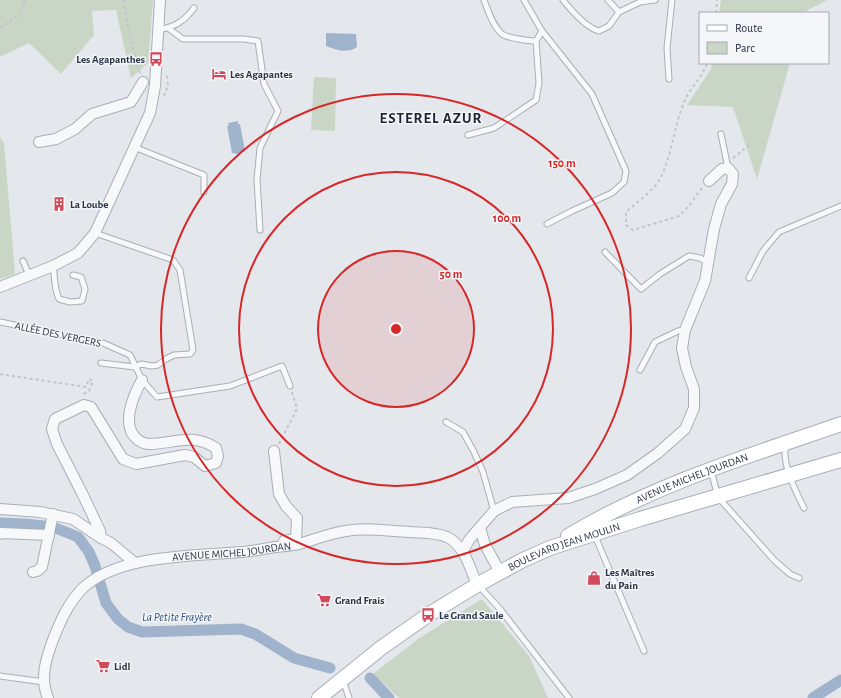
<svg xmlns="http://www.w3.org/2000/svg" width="841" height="698" viewBox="0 0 841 698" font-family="'Alegreya Sans',sans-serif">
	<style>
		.green { fill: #c9d6c5 }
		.water { fill: #9fb4cc }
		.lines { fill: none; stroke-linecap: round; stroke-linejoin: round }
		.canal { stroke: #9fb4cc; stroke-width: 11 }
		.service-casing { stroke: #a9aeb7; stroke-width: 7 }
		.minor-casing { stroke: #a9aeb7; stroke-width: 12 }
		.secondary-casing { stroke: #a9aeb7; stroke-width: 16 }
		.path { stroke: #c2c5cb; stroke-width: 2; stroke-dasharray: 3 3; stroke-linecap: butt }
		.service { stroke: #f7f8fa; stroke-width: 5 }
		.minor { stroke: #f7f8fa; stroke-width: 10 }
		.secondary { stroke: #fff; stroke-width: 14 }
		.ring { fill: none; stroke: #d62828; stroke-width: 2 }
		.labels { text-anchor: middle; stroke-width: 3; stroke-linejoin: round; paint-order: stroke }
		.poi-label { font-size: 11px; font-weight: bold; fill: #2b3445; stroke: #f4f6f9; text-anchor: start }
		.street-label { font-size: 11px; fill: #2b3445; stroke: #f4f6f9 }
		.water-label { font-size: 12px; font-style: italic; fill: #34527a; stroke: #f4f6f9 }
		.district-label { font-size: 15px; font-weight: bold; letter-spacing: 1px; fill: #1d2536; stroke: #f4f6f9 }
		.centre { fill: #d62828; stroke: #f4f6f9; stroke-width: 2 }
		.ring-label { font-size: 12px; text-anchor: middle; font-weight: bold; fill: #d62828; stroke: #f4f6f9; stroke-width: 3; stroke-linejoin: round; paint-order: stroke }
	</style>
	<rect width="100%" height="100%" fill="#e4e7ec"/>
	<g class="green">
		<path d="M 0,0 L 153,0 L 148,63 L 131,78 L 116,10 L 92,11 L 94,35 L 61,74 L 29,43 L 0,57 Z"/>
		<path d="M 721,0 L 827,0 L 806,11 L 805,13 L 719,13 Z"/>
		<path d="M 712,63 L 790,63 L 757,179 L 733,107 L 687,105 L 711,69 Z"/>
		<path d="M 314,77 L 336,78 L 335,131 L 311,130 Z"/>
		<path d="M 0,137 L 4,143 L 15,274 L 0,279 Z"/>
		<path d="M 482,599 L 529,656 L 548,698 L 399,698 L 373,674 L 418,639 Z"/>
	</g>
	<g class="water">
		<path d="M 326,33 L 356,34 L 357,47 C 347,54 336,50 326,46 Z"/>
		<path d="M 238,121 L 238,124 L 240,124 L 245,151 L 239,154 L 232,153 L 227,126 L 229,126 L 228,123 Z"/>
	</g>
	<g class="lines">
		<g class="canal">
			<path d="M 0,523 L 25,524 L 53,527 L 78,537 L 89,552 L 95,566 L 106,603 L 118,619 L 128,627 L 142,632 L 241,629 L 255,634 L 294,658 L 330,668"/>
			<path d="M 370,678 L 389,698"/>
			<path d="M 813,698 L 841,680"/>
		</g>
		<defs>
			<g id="service">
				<path d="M 484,0 C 488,11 493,26 502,34 C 507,38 529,41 536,41"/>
				<path d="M 524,0 L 542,31 L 592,94 L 626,171 L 624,182 L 612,193 L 572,211 L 547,224"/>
				<path d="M 563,0 C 571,10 587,28 599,31 L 609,26 L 619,12 L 640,2 L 655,0"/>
				<path d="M 608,0 L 619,12"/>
				<path d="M 168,28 L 183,39 L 244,39 L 258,41 L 264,84 L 278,111 L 260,148 L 257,180 L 260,230"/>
				<path d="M 158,30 C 174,27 184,22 194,8"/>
				<path d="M 669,79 L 667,48 L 672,0"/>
				<path d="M 721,134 L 728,168"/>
				<path d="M 468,135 L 494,128 L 536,100 L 539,83 L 536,41 L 542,31"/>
				<path d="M 134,147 L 204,175 L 204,192"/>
				<path d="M 95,233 L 173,260 L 180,270 L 193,350 L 190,354 L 174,355 L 166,359 L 158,365 L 152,366 L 141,364 L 135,367 L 101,363"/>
				<path d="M 605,252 L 641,289 L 660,274 L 689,256 L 700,258 L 709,263"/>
				<path d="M 23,261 L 29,275"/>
				<path d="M 53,266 C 55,277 54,289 59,299 L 70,302 L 82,301 L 85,289 L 81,277 L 73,275"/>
				<path d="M 749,278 L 763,251 L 779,232 L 841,206"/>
				<path d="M 0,322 L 103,343 L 130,355 L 142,380 L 157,397 L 230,386 L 282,366 L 290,386"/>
				<path d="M 640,370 L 655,342 L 678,331 L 685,330"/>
				<path d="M 446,422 L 463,432 L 474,452 L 483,472 L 494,511"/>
				<path d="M 786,445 C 781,463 796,492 804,508"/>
				<path d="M 711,470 L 718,497 L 774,560 L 790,574 L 799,578"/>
				<path d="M 595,536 L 644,651"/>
				<path d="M 478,585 L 500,609 L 569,698"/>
				<path d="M 0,676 L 44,682"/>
				<path d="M 343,680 L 349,698"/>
			</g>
			<g id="minor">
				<path d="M 39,142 L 56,139 L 75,129 L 92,114 L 131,102 L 143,82"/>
				<path d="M 0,287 L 53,266 L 78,253 L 95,233 L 150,113 L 155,86 L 160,0"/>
				<path d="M 274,451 L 279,494 L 286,506 L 297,518 L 296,539 L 284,541"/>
				<path d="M 0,509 L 40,512 L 73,519 L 101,538 L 111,543 L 135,563"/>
				<path d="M 480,528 L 485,545 L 500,572"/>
				<path d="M 0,534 L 1,533 L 49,535"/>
				<path d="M 101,538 L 100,531 L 83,495 L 57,444 L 52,429 L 55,419 L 84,405 L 91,407 L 123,459 L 136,464 L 185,455 L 194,457 L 205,466 L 216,463 L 218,456 L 216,448 C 191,432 174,444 149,444 C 145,444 141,442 138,440 C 120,426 133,396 142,380"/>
				<path d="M 463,551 L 469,540 L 494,511 L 512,502 L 568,498 L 595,489 L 627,475 L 658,453 L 685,429 L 694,408 L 694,389 L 686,367 L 682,348 L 685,330 L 705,281 L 714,229 L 721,204 L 732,184 L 733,174 L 728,168 L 722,169 L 709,181"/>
				<path d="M 33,572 L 37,571 L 42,567 L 53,514"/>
				<path id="s1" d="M 48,698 C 39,677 47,656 54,637 C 61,620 68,604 81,590 C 115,554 196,556 242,552 C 253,551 264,549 275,547 C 283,546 291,546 299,544 C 314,540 330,533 346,531 C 366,527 388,531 409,532 C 421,533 436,532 447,537 C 465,546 470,568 477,585"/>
			</g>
			<g id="secondary">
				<path id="s2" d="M 568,536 C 653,485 748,456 841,424"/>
				<path id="s3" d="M 319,698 L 381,648 L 428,615 L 477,585 L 523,560 L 550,548 L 640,519 L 841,460"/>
			</g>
		</defs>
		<use href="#service" class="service-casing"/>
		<use href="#minor" class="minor-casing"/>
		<use href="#secondary" class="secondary-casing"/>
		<g class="path">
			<path d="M 124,0 L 129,34 L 140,73"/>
			<path d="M 716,13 L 717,0"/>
			<path d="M 0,28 L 20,14 L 25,0"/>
			<path d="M 164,96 L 168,85 L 167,75"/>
			<path d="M 733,158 L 749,145"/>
			<path d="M 702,188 L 688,207 L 679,216 L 633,230 L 626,225 L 626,212 C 637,202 654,191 661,177 C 673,152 674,123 686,98 C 692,86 703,76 707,63"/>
			<path d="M 0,374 L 86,387 L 89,379 L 93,381 L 89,391 L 81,395"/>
			<path d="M 279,444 L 297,409 L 292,392"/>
		</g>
		<use href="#service" class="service"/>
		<use href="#minor" class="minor"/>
		<use href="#secondary" class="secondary"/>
	</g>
	<circle cx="396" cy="329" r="78" fill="#d62828" fill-opacity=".12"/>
	<g class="ring">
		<circle cx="396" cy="329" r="78"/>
		<circle cx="396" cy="329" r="157"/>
		<circle cx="396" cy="329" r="235"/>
	</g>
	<defs>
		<symbol id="bus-bare" viewBox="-9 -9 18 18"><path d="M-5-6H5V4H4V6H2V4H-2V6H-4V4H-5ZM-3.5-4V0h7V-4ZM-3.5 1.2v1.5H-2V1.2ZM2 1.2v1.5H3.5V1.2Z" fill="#d1495b" stroke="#f4f6f9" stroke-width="2.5" paint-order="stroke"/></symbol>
		<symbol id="hotel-bare" viewBox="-9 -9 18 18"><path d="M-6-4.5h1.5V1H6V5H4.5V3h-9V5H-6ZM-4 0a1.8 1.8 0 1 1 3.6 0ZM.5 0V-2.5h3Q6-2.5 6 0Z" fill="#d1495b" stroke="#f4f6f9" stroke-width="2.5" paint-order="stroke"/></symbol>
		<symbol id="building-bare" viewBox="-9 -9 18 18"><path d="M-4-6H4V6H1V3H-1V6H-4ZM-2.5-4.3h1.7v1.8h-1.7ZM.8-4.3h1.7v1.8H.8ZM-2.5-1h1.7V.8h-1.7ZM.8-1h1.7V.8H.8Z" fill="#d1495b" stroke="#f4f6f9" stroke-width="2.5" paint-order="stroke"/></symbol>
		<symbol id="shop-bare" viewBox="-9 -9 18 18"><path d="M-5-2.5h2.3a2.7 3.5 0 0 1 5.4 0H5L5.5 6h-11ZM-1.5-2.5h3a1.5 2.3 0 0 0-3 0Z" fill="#d1495b" stroke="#f4f6f9" stroke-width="2.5" paint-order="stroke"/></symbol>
		<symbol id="supermarket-bare" viewBox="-9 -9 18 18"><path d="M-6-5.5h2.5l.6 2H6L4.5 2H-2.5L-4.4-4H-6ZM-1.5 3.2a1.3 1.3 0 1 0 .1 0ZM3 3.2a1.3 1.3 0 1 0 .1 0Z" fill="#d1495b" stroke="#f4f6f9" stroke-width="2.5" paint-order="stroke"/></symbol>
	</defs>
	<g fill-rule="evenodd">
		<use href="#bus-bare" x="146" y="49" width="20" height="20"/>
		<use href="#hotel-bare" x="209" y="64" width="20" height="20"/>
		<use href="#building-bare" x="49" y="194" width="20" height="20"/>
		<use href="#shop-bare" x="584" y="568" width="20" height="20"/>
		<use href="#supermarket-bare" x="314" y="590" width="20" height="20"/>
		<use href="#bus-bare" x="418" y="605" width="20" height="20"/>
		<use href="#supermarket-bare" x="93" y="656" width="20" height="20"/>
	</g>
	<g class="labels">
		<g class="poi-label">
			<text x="145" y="63" text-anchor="end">Les Agapanthes</text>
			<text x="230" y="78">Les Agapantes</text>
			<text x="70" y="208">La Loube</text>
			<text x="605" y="576">Les Maîtres<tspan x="605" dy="13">du Pain</tspan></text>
			<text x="335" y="604">Grand Frais</text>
			<text x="439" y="619">Le Grand Saule</text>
			<text x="114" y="670">Lidl</text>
		</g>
		<g class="street-label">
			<text transform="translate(58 334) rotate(12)" y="4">ALLÉE DES VERGERS</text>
			<text dy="4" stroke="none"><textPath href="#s2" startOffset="137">AVENUE MICHEL JOURDAN</textPath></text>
			<text dy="4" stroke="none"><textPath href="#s3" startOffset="290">BOULEVARD JEAN MOULIN</textPath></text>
			<text dy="4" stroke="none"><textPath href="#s1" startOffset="276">AVENUE MICHEL JOURDAN</textPath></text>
		</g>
		<g class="water-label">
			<text x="177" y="621">La Petite Frayère</text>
		</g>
		<g class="district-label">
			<text x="431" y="123">ESTEREL AZUR</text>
		</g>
	</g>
	<circle cx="396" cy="329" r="6" class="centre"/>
	<g class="ring-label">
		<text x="562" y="167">150 m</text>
		<text x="507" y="222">100 m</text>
		<text x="451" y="278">50 m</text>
	</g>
	<rect x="699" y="12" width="130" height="52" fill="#f4f6f9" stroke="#a4a8b1"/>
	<rect x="707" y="25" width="20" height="6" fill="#ffffff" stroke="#a4a8b1"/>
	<text x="735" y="32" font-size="12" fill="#2b3445">Route</text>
	<rect x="707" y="42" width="20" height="12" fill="#c9d6c5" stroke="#a4a8b1"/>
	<text x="735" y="52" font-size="12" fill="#2b3445">Parc</text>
</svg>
